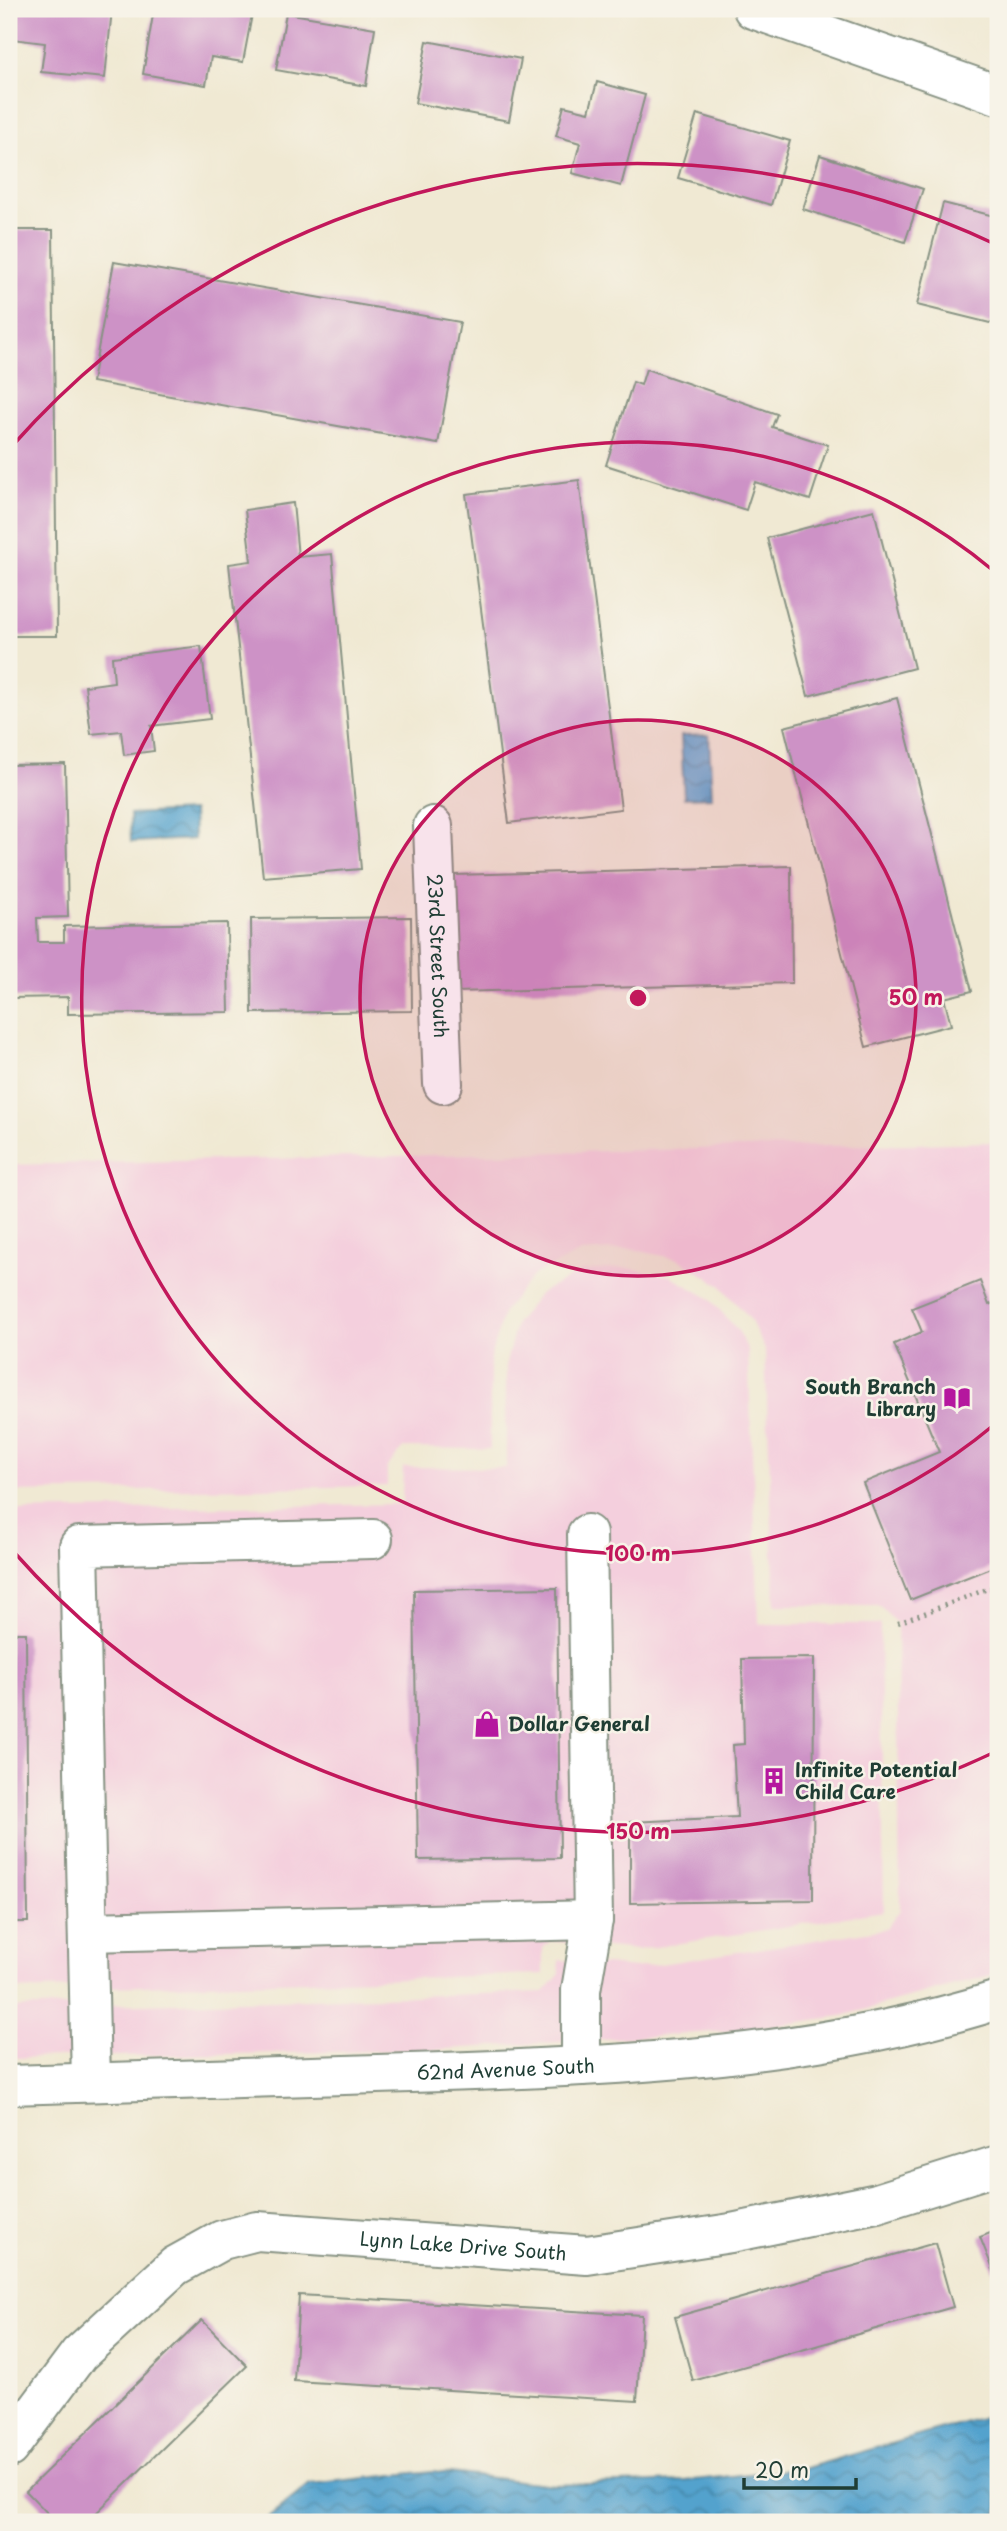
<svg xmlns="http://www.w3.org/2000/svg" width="1007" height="2531" viewBox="0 0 1007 2531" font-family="'Playpen Sans',sans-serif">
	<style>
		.built { fill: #f4cfdd }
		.water { fill: url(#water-waves); stroke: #397080; stroke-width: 2 }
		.building { fill: #cd92c6 }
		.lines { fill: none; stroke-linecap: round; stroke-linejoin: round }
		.minor-casing { stroke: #889384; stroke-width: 42 }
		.path { stroke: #889384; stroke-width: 4.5; stroke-dasharray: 2 5; stroke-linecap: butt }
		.minor { stroke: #fff; stroke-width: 38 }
		.ring { fill: none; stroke: #c2185b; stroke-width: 3.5 }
		.labels { text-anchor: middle; stroke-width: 5; stroke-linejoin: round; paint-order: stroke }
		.street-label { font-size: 19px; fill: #1f3d34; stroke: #f7f3e8 }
		.poi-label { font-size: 19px; font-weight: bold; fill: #1f3d34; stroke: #f7f3e8; text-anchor: start }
		.centre { fill: #c2185b; stroke: #f7f3e8; stroke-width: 3.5 }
		.ring-label { font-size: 21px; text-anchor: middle; font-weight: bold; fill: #c2185b; stroke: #f7f3e8; stroke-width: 5; stroke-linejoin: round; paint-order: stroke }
	</style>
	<defs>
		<pattern id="water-waves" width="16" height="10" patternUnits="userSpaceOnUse" patternTransform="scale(1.75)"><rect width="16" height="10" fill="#53a2cd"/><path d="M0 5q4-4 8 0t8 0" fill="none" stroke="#4485a7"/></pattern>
	</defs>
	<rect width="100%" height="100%" fill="#f7f3e8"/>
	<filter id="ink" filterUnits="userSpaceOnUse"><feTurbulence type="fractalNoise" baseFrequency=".0143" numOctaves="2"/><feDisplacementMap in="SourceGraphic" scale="14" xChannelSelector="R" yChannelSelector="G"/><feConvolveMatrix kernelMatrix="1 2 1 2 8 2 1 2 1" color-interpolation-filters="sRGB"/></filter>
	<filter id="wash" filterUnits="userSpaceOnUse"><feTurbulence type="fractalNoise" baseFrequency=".00686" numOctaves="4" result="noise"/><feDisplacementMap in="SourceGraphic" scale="28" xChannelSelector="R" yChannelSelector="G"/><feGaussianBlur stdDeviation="1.57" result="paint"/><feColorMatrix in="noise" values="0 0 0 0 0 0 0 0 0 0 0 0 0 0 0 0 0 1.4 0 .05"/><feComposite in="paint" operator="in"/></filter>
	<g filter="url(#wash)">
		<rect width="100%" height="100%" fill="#f0e9d3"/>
		<g class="built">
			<path d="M 998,1142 L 998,1973 L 842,2016 L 744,2030 L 432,2050 L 9,2058 L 9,2008 L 544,1992 L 560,1974 L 559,1960 L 635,1968 L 886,1929 L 900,1910 L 897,1624 L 880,1606 L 775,1605 L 765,1350 L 750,1319 L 720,1285 L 678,1259 L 630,1249 L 581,1252 L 533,1275 L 504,1311 L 490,1358 L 490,1449 L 404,1448 L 387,1467 L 387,1486 L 9,1492 L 9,1165 Z"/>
			<path d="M 627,1268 L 670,1276 L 709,1298 L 739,1332 L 748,1351 L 759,1624 L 880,1624 L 884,1911 L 637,1950 L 550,1941 L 543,1948 L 543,1974 L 9,1990 L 9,1511 L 402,1504 L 403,1467 L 506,1468 L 506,1363 L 516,1323 L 540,1293 L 582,1271 Z"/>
		</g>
		<g class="water">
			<path d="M 709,735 L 712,797 L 684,798 L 681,736 Z"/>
			<path d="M 193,811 L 194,839 L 131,842 L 130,814 Z"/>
			<path d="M 998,2413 L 998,2522 L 263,2522 L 310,2484 L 432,2471 L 554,2485 L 685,2481 L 806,2468 Z"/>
		</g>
		<g id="blocks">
			<g class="building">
				<path d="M 15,9 L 112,9 L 105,78 L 41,72 L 45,43 L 12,39 Z"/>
				<path d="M 154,9 L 253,9 L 243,62 L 211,57 L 206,85 L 143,74 Z"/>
				<path d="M 286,13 L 375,28 L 366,86 L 276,70 Z"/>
				<path d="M 427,41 L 521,59 L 509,121 L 415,103 Z"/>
				<path d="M 597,82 L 645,95 L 621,186 L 572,173 L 580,143 L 556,136 L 564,106 L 589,112 Z"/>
				<path d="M 697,114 L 790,141 L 771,205 L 678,178 Z"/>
				<path d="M 820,155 L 923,189 L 905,242 L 803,209 Z"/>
				<path d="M 943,203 L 998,217 L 998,325 L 917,305 Z"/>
				<path d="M 9,230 L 53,230 L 57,636 L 9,636 Z"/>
				<path d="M 114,262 L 460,322 L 438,444 L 92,382 Z"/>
				<path d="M 646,369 L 777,414 L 772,427 L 828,445 L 810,500 L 755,482 L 746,510 L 606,465 L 633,382 L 641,385 Z"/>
				<path d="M 579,480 L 621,809 L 509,823 L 466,494 Z"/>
				<path d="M 293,503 L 298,557 L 332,554 L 361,869 L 263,877 L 229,564 L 251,561 L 245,510 Z"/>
				<path d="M 874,510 L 914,668 L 808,696 L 767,538 Z"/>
				<path d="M 201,646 L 210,719 L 151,726 L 154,751 L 124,755 L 121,731 L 91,734 L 85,686 L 114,682 L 112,657 Z"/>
				<path d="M 897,698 L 972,991 L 944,998 L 951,1025 L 866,1047 L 784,727 Z"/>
				<path d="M 65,764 L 68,917 L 37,918 L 38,942 L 64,942 L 64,926 L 227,923 L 229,1012 L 68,1014 L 68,997 L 9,998 L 9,765 Z"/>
				<path d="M 791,866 L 792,983 L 454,992 L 454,875 Z"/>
				<path d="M 411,917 L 412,1011 L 252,1013 L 251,919 Z"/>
				<path d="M 980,1281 L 989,1305 L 998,1301 L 998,1565 L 910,1600 L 863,1483 L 939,1452 L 894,1344 L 922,1332 L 912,1308 Z"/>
				<path d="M 557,1588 L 560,1858 L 418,1860 L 414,1590 Z"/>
				<path d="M 9,1633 L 26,1633 L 28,1922 L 9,1922 Z"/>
				<path d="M 814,1658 L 813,1900 L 630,1903 L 630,1822 L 737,1817 L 733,1745 L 744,1744 L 742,1659 Z"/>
				<path d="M 998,2230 L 998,2282 L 980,2237 Z"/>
				<path d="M 935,2243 L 953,2307 L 693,2381 L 675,2317 Z"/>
				<path d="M 299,2295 L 642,2315 L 637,2401 L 294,2381 Z"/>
				<path d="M 202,2320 L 247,2366 L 87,2522 L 56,2522 L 26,2491 Z"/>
			</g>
		</g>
	</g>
	<g filter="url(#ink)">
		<use href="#blocks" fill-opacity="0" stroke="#889384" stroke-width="2"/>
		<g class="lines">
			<defs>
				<g id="minor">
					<path d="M 753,9 L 998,95"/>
					<path id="s1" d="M 433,826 L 443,1084"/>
					<path d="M 88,1932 L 593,1920"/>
					<path d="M 581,2066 L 581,1990 L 593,1920 L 587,1534"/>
					<path d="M 91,2082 L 79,1546 L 373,1539"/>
					<path id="s2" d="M 9,2085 C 154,2080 298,2077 443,2072 C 626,2066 822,2056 998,2000"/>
					<path id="s3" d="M 9,2448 L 79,2354 L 175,2266 L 222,2240 L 257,2231 L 587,2255 L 731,2233 L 877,2203 L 998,2165"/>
				</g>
			</defs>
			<use href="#minor" class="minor-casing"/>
			<g class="path">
				<path d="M 991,1588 L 998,1606"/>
				<path d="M 898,1623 L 998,1585"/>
			</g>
			<use href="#minor" class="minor"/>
		</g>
	</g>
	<circle cx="638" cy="998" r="278" fill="#c2185b" fill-opacity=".12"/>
	<g class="ring">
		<circle cx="638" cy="998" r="278"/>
		<path d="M995 1424A556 556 0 1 1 995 572"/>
		<path d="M997 1751A834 834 0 0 1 13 1551M13 445A834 834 0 0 1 997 245"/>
	</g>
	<defs>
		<symbol id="library-bare" viewBox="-9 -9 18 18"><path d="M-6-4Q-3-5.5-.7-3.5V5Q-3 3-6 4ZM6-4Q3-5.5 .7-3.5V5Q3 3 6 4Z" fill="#b5179e" stroke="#f7f3e8" stroke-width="2.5" paint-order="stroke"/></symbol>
		<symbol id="shop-bare" viewBox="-9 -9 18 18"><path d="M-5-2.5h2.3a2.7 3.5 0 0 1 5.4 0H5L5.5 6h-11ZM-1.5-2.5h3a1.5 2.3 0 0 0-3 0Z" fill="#b5179e" stroke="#f7f3e8" stroke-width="2.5" paint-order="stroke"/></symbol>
		<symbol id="building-bare" viewBox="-9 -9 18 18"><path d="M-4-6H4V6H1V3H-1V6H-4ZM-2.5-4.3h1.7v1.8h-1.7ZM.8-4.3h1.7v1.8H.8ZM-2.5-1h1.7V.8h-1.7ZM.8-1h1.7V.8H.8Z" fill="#b5179e" stroke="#f7f3e8" stroke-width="2.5" paint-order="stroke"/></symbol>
	</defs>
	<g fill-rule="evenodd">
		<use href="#library-bare" x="938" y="1379" width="38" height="38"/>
		<use href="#shop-bare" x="468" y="1705" width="38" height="38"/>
		<use href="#building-bare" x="755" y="1762" width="38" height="38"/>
	</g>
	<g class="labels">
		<g class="street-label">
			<text dy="7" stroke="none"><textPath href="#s1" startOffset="130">23rd Street South</textPath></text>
			<text dy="7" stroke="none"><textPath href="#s2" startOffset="497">62nd Avenue South</textPath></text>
			<text dy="7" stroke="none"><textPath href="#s3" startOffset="544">Lynn Lake Drive South</textPath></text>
		</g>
		<g class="poi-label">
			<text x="936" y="1394" text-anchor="end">South Branch<tspan x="936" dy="22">Library</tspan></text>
			<text x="508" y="1731">Dollar General</text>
			<text x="795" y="1777">Infinite Potential<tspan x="795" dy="22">Child Care</tspan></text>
		</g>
	</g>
	<circle cx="638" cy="998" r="10" class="centre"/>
	<g class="ring-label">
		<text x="916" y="1005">50 m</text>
		<text x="638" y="1561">100 m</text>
		<text x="638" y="1839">150 m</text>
	</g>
	<rect width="1007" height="2531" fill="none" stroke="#f7f3e8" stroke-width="35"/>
	<path d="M744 2478v10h112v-10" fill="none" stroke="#1f3d34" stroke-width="3.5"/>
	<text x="755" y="2478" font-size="21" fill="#1f3d34" stroke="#f7f3e8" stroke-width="5" paint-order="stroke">20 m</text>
</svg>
